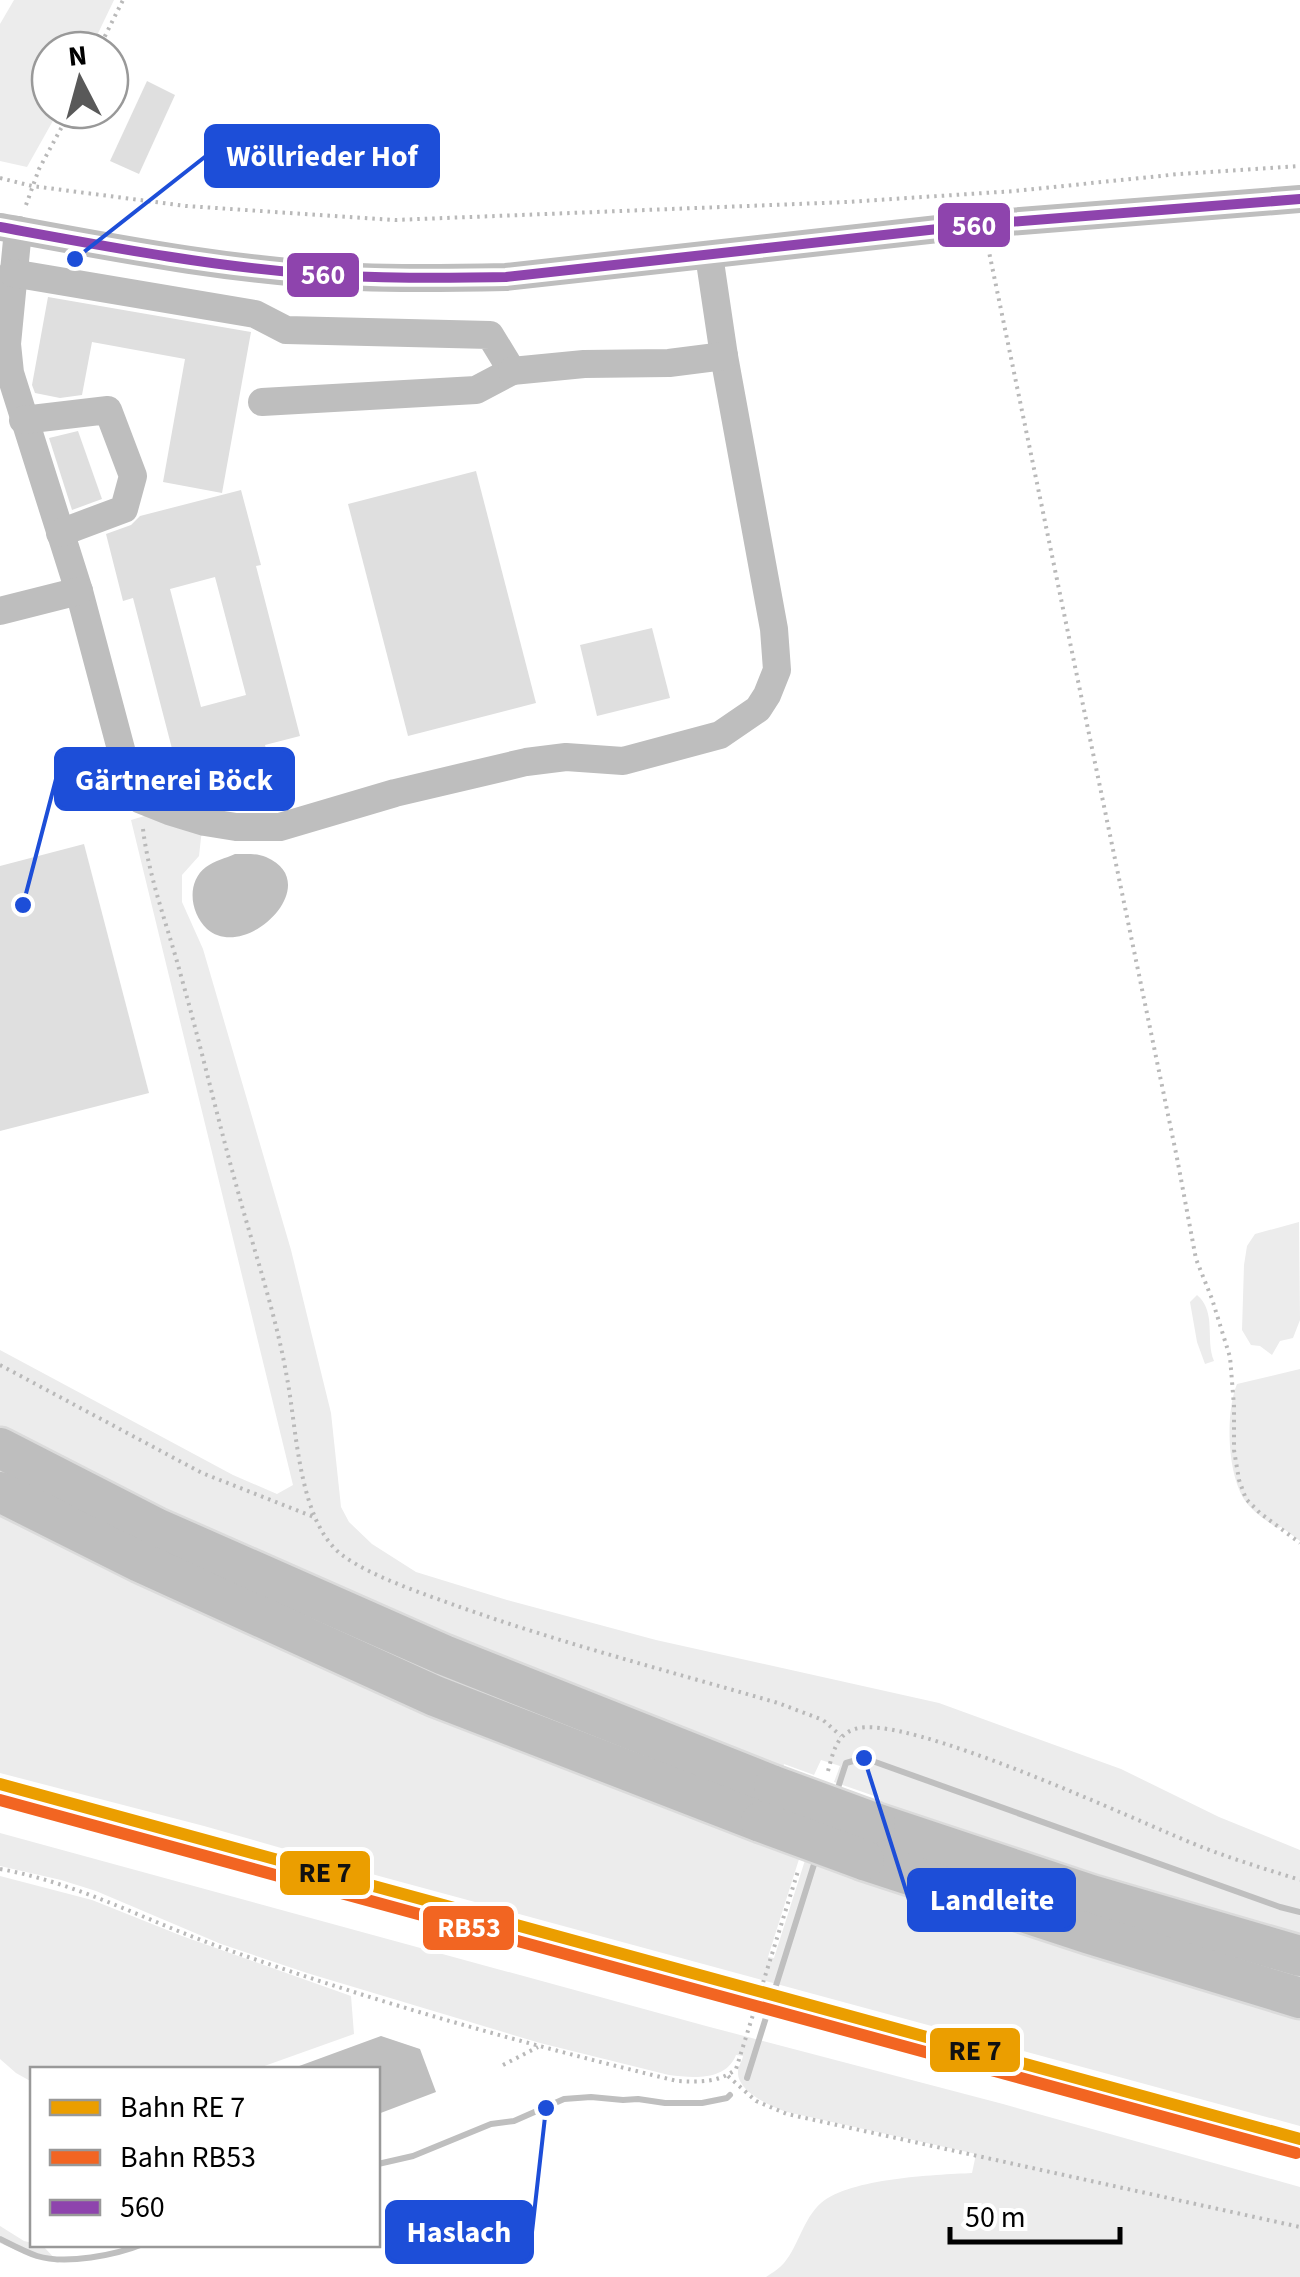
<svg xmlns="http://www.w3.org/2000/svg" width="1300" height="2277" viewBox="0 0 1300 2277" font-family="'Source Sans 3',sans-serif">
	<style>
		.green { fill: #ececec }
		.water { fill: #bfbfbf }
		.lines { fill: none; stroke-linecap: round; stroke-linejoin: round }
		.stream { stroke: #bfbfbf; stroke-width: 6 }
		.building { fill: #dfdfdf; fill-rule: evenodd }
		.highway-casing { stroke: #dbdbdb; stroke-width: 45 }
		.path { stroke: #b9b9b9; stroke-width: 4; stroke-dasharray: 2.5 5; stroke-linecap: butt }
		.minor { stroke: #bebebe; stroke-width: 28 }
		.highway { stroke: #bebebe; stroke-width: 40 }
		.highway-bridge-casing { stroke: #dbdbdb; stroke-width: 45; stroke-linecap: butt }
		.highway-bridge { stroke: #bebebe; stroke-width: 40 }
		.bus-1-casing { stroke: #fff; stroke-width: 18 }
		.bus-1 { stroke: #8e44ad; stroke-width: 10 }
		.rail-1-casing { stroke: #fff; stroke-width: 20 }
		.rail-2-casing { stroke: #fff; stroke-width: 20 }
		.rail-1 { stroke: #eb9e00; stroke-width: 12 }
		.rail-2 { stroke: #f26522; stroke-width: 12 }
		.leader { fill: none; stroke: #1d4ed8; stroke-width: 4 }
		.callout-dot { fill: #1d4ed8; stroke: #fff; stroke-width: 4 }
		.callout { fill: #1d4ed8; stroke: #1d4ed8; stroke-width: 4 }
		.callout-label { font-size: 30px; text-anchor: middle; font-weight: bold; fill: #fff }
		.line-badge { stroke: #fff; stroke-width: 4 }
		.badge-label { font-size: 28px; text-anchor: middle; font-weight: bold; fill: #fff }
		.pale-badge-label { font-size: 28px; text-anchor: middle; font-weight: bold; fill: #111 }
	</style>
	<rect width="100%" height="100%" fill="#fff"/>
	<g class="green">
		<path d="M 14,0 L 114,0 L 90,50 L 50,50 L 50,110 L 59,110 L 27,167 L 0,161 L 0,24 Z"/>
		<path d="M 148,815 L 202,829 L 199,856 L 182,875 L 182,902 L 203,949 L 291,1250 L 331,1413 L 341,1507 L 349,1522 L 372,1544 L 416,1572 L 507,1600 L 656,1640 L 939,1703 L 1121,1769 L 1219,1817 L 1300,1850 L 1300,1940 L 1108,1882 L 878,1804 L 880,1798 L 834,1782 L 840,1766 L 821,1760 L 814,1775 L 784,1764 L 781,1772 L 567,1694 L 283,1570 L 184,1524 L 131,1503 L 0,1436 L 0,1350 L 233,1475 L 277,1494 L 293,1485 L 131,820 Z"/>
		<path d="M 1299,1222 L 1300,1320 L 1293,1338 L 1280,1341 L 1272,1355 L 1260,1346 L 1251,1345 L 1242,1330 L 1244,1265 L 1247,1246 L 1255,1234 Z"/>
		<path d="M 1197,1295 C 1217,1312 1205,1339 1214,1361 L 1205,1364 L 1197,1342 L 1190,1302 Z"/>
		<path d="M 1300,1369 L 1300,1541 L 1281,1527 L 1277,1528 C 1266,1520 1254,1513 1246,1502 C 1227,1476 1225,1413 1237,1384 Z"/>
		<path d="M 0,1499 L 800,1856 L 768,1957 L 774,1958 L 806,1857 L 1300,2009 L 1300,2126 L 379,1876 L 204,1826 L 0,1773 Z"/>
		<path d="M 0,1833 L 706,2026 L 1003,2104 L 1300,2187 L 1300,2277 L 766,2277 C 772,2273 780,2268 784,2263 C 799,2245 803,2219 821,2203 C 851,2178 933,2175 972,2173 L 976,2154 L 787,2112 C 772,2107 737,2092 738,2072 C 738,2066 742,2062 743,2056 L 736,2055 C 726,2081 693,2078 669,2075 L 540,2043 L 307,1973 L 221,1944 L 96,1891 L 61,1880 L 0,1866 Z"/>
		<path d="M 0,1876 L 92,1900 L 182,1936 L 351,1996 L 354,2034 L 256,2069 L 32,2070 L 32,2082 L 16,2073 L 0,2059 Z"/>
		<path d="M 0,2226 L 24,2241 L 42,2245 L 59,2263 L 33,2257 L 0,2243 Z"/>
	</g>
	<g class="water">
		<path d="M 235,854 C 245,854 257,853 266,857 C 327,883 246,963 207,929 C 190,913 186,882 206,867 C 214,861 226,858 235,854 Z"/>
		<path d="M 381,2036 L 420,2049 L 436,2092 L 378,2114 L 378,2070 L 291,2069 Z"/>
	</g>
	<g class="lines">
		<g class="stream">
			<path d="M 836,1794 L 846,1763 L 864,1758 L 1280,1907 L 1300,1912"/>
			<path d="M 747,2078 L 816,1858"/>
			<path d="M 378,2164 L 413,2156 L 491,2124 L 514,2121 L 564,2099 L 591,2097 L 623,2100 L 638,2099 L 665,2103 L 702,2103 L 727,2098 L 730,2095"/>
			<path d="M 0,2239 C 12,2245 25,2252 37,2256 C 66,2265 116,2255 143,2244"/>
		</g>
	</g>
	<g class="building">
		<path d="M 147,81 L 175,95 L 139,174 L 110,161 Z"/>
		<path d="M 48,297 L 251,332 L 222,493 L 163,482 L 185,359 L 92,342 L 82,395 L 60,398 L 35,393 L 32,385 Z"/>
		<path d="M 78,431 L 102,499 L 72,510 L 49,438 Z"/>
		<path d="M 476,471 L 536,703 L 408,736 L 348,504 Z"/>
		<path d="M 241,490 L 261,565 L 256,566 L 300,736 L 265,745 L 270,764 L 226,776 L 221,756 L 177,768 L 133,598 L 123,601 L 106,534 L 131,525 L 140,516 ZM 215,577 L 246,695 L 201,707 L 170,589 Z"/>
		<path d="M 652,628 L 670,698 L 597,716 L 580,645 Z"/>
		<path d="M 84,844 L 149,1093 L 0,1131 L 0,866 Z"/>
	</g>
	<g class="lines">
		<defs>
			<g id="highway">
				<path d="M 0,1448 L 156,1528 L 444,1655 L 774,1786"/>
				<path d="M 0,1492 L 140,1562 L 435,1696 L 761,1822"/>
				<path d="M 875,1823 L 1091,1895 L 1300,1956"/>
				<path d="M 864,1860 L 1090,1934 L 1300,1998"/>
			</g>
		</defs>
		<use href="#highway" class="highway-casing"/>
		<g class="path">
			<path d="M 98,50 L 123,0"/>
			<path d="M 0,178 L 32,186 L 186,206 L 395,220 L 847,202 L 1015,191 L 1179,174 L 1300,166"/>
			<path d="M 26,205 L 39,169 L 71,110"/>
			<path d="M 988,247 L 1177,1158 L 1196,1259 L 1212,1299 L 1230,1357 L 1234,1406 L 1234,1450 L 1239,1480 L 1246,1499 L 1260,1513 L 1300,1543"/>
			<path d="M 143,829 C 149,879 168,927 181,976 C 201,1046 217,1117 237,1188 C 254,1251 276,1314 287,1378 C 297,1429 298,1521 342,1555 C 372,1577 424,1594 460,1607 C 564,1644 672,1672 778,1703 L 823,1720 L 841,1736"/>
			<path d="M 0,1365 L 202,1473 L 314,1517"/>
			<path d="M 828,1771 C 833,1753 836,1735 855,1729 C 905,1712 1139,1822 1199,1846 C 1232,1859 1266,1869 1300,1880"/>
			<path d="M 0,1869 C 79,1883 148,1922 223,1948 C 371,2001 524,2044 677,2081 C 698,2082 719,2083 736,2069 L 798,1871"/>
			<path d="M 503,2065 L 538,2047"/>
			<path d="M 728,2076 L 756,2101 L 787,2114 L 1300,2227"/>
		</g>
		<g class="minor">
			<path d="M 1,227 C 120,249 239,272 359,277 C 408,279 457,278 506,277 L 983,224 L 1300,199"/>
			<path d="M 18,230 L 7,344 L 10,373 L 79,591 L 130,783 L 139,799 L 169,811 L 205,822 L 236,827 L 280,827 L 395,793 L 526,762 L 566,757 L 623,761 L 720,735 L 758,709 L 767,695 L 777,670 L 774,629 L 724,356 L 709,255"/>
			<path d="M 12,273 L 255,314 L 286,330 L 490,335 L 512,371 L 476,390 L 262,402"/>
			<path d="M 512,371 L 584,364 L 669,363 L 724,356"/>
			<path d="M 23,420 L 108,410 L 133,476 L 124,509 L 60,533"/>
			<path d="M 0,611 L 79,591"/>
		</g>
		<use href="#highway" class="highway"/>
		<defs>
			<g id="highway-bridge">
				<path d="M 774,1786 L 875,1823"/>
				<path d="M 761,1822 L 864,1860"/>
			</g>
		</defs>
		<use href="#highway-bridge" class="highway-bridge-casing"/>
		<use href="#highway-bridge" class="highway-bridge"/>
		<defs>
			<path id="bus-1" d="M 0,227 C 104,246 208,266 313,274 C 377,279 442,278 506,277 L 983,224 L 1300,199"/>
		</defs>
		<use href="#bus-1" class="bus-1-casing"/>
		<use href="#bus-1" class="bus-1"/>
		<defs>
			<path id="rail-1" d="M 0,1784 L 1300,2139"/>
			<path id="rail-2" d="M 0,1800 L 1296,2153"/>
		</defs>
		<use href="#rail-1" class="rail-1-casing"/>
		<use href="#rail-2" class="rail-2-casing"/>
		<use href="#rail-1" class="rail-1"/>
		<use href="#rail-2" class="rail-2"/>
	</g>
	<path class="leader" d="M75 259L206 156M23 905L56 779M864 1758L909 1900M546 2108L532 2232"/>
	<g class="callout-dot">
		<circle cx="75" cy="259" r="10"/>
		<circle cx="23" cy="905" r="10"/>
		<circle cx="864" cy="1758" r="10"/>
		<circle cx="546" cy="2108" r="10"/>
	</g>
	<g class="callout">
		<rect x="206" y="126" width="232" height="60" rx="10"/>
		<rect x="56" y="749" width="237" height="60" rx="10"/>
		<rect x="909" y="1870" width="165" height="60" rx="10"/>
		<rect x="387" y="2202" width="145" height="60" rx="10"/>
	</g>
	<g class="callout-label">
		<text x="322" y="166">Wöllrieder Hof</text>
		<text x="174" y="790">Gärtnerei Böck</text>
		<text x="992" y="1910">Landleite</text>
		<text x="459" y="2242">Haslach</text>
	</g>
	<g class="line-badge">
		<rect x="936" y="201" width="76" height="48" rx="10" fill="#8e44ad"/>
		<rect x="285" y="251" width="76" height="48" rx="10" fill="#8e44ad"/>
		<rect x="278" y="1849" width="94" height="48" rx="10" fill="#eb9e00"/>
		<rect x="421" y="1904" width="95" height="48" rx="10" fill="#f26522"/>
		<rect x="928" y="2026" width="94" height="48" rx="10" fill="#eb9e00"/>
	</g>
	<g class="badge-label">
		<text x="974" y="235">560</text>
		<text x="323" y="284">560</text>
		<text x="469" y="1937">RB53</text>
	</g>
	<g class="pale-badge-label">
		<text x="325" y="1882">RE 7</text>
		<text x="975" y="2060">RE 7</text>
	</g>
	<rect x="30" y="2067" width="350" height="180" fill="#ffffff" stroke="#999999" stroke-width="2.5"/>
	<rect x="50" y="2100" width="50" height="15" fill="#eb9e00" stroke="#999999" stroke-width="2.5"/>
	<text x="120" y="2117" font-size="30" fill="#000000">Bahn RE 7</text>
	<rect x="50" y="2150" width="50" height="15" fill="#f26522" stroke="#999999" stroke-width="2.5"/>
	<text x="120" y="2167" font-size="30" fill="#000000">Bahn RB53</text>
	<rect x="50" y="2200" width="50" height="15" fill="#8e44ad" stroke="#999999" stroke-width="2.5"/>
	<text x="120" y="2217" font-size="30" fill="#000000">560</text>
	<g transform="translate(80 80) rotate(354)"><circle r="48" fill="#ffffff" stroke="#999999" stroke-width="2.5"/>
	<path d="M0-8L18 38L0 25L-18 38Z" fill="#595959"/>
	<text y="-15" font-size="28" font-weight="bold" text-anchor="middle" fill="#000000">N</text>
	</g>
	<path d="M950 2227v15h170v-15" fill="none" stroke="#000000" stroke-width="5"/>
	<text x="965" y="2227" font-size="30" fill="#000000" stroke="#ffffff" stroke-width="8" paint-order="stroke">50 m</text>
</svg>
